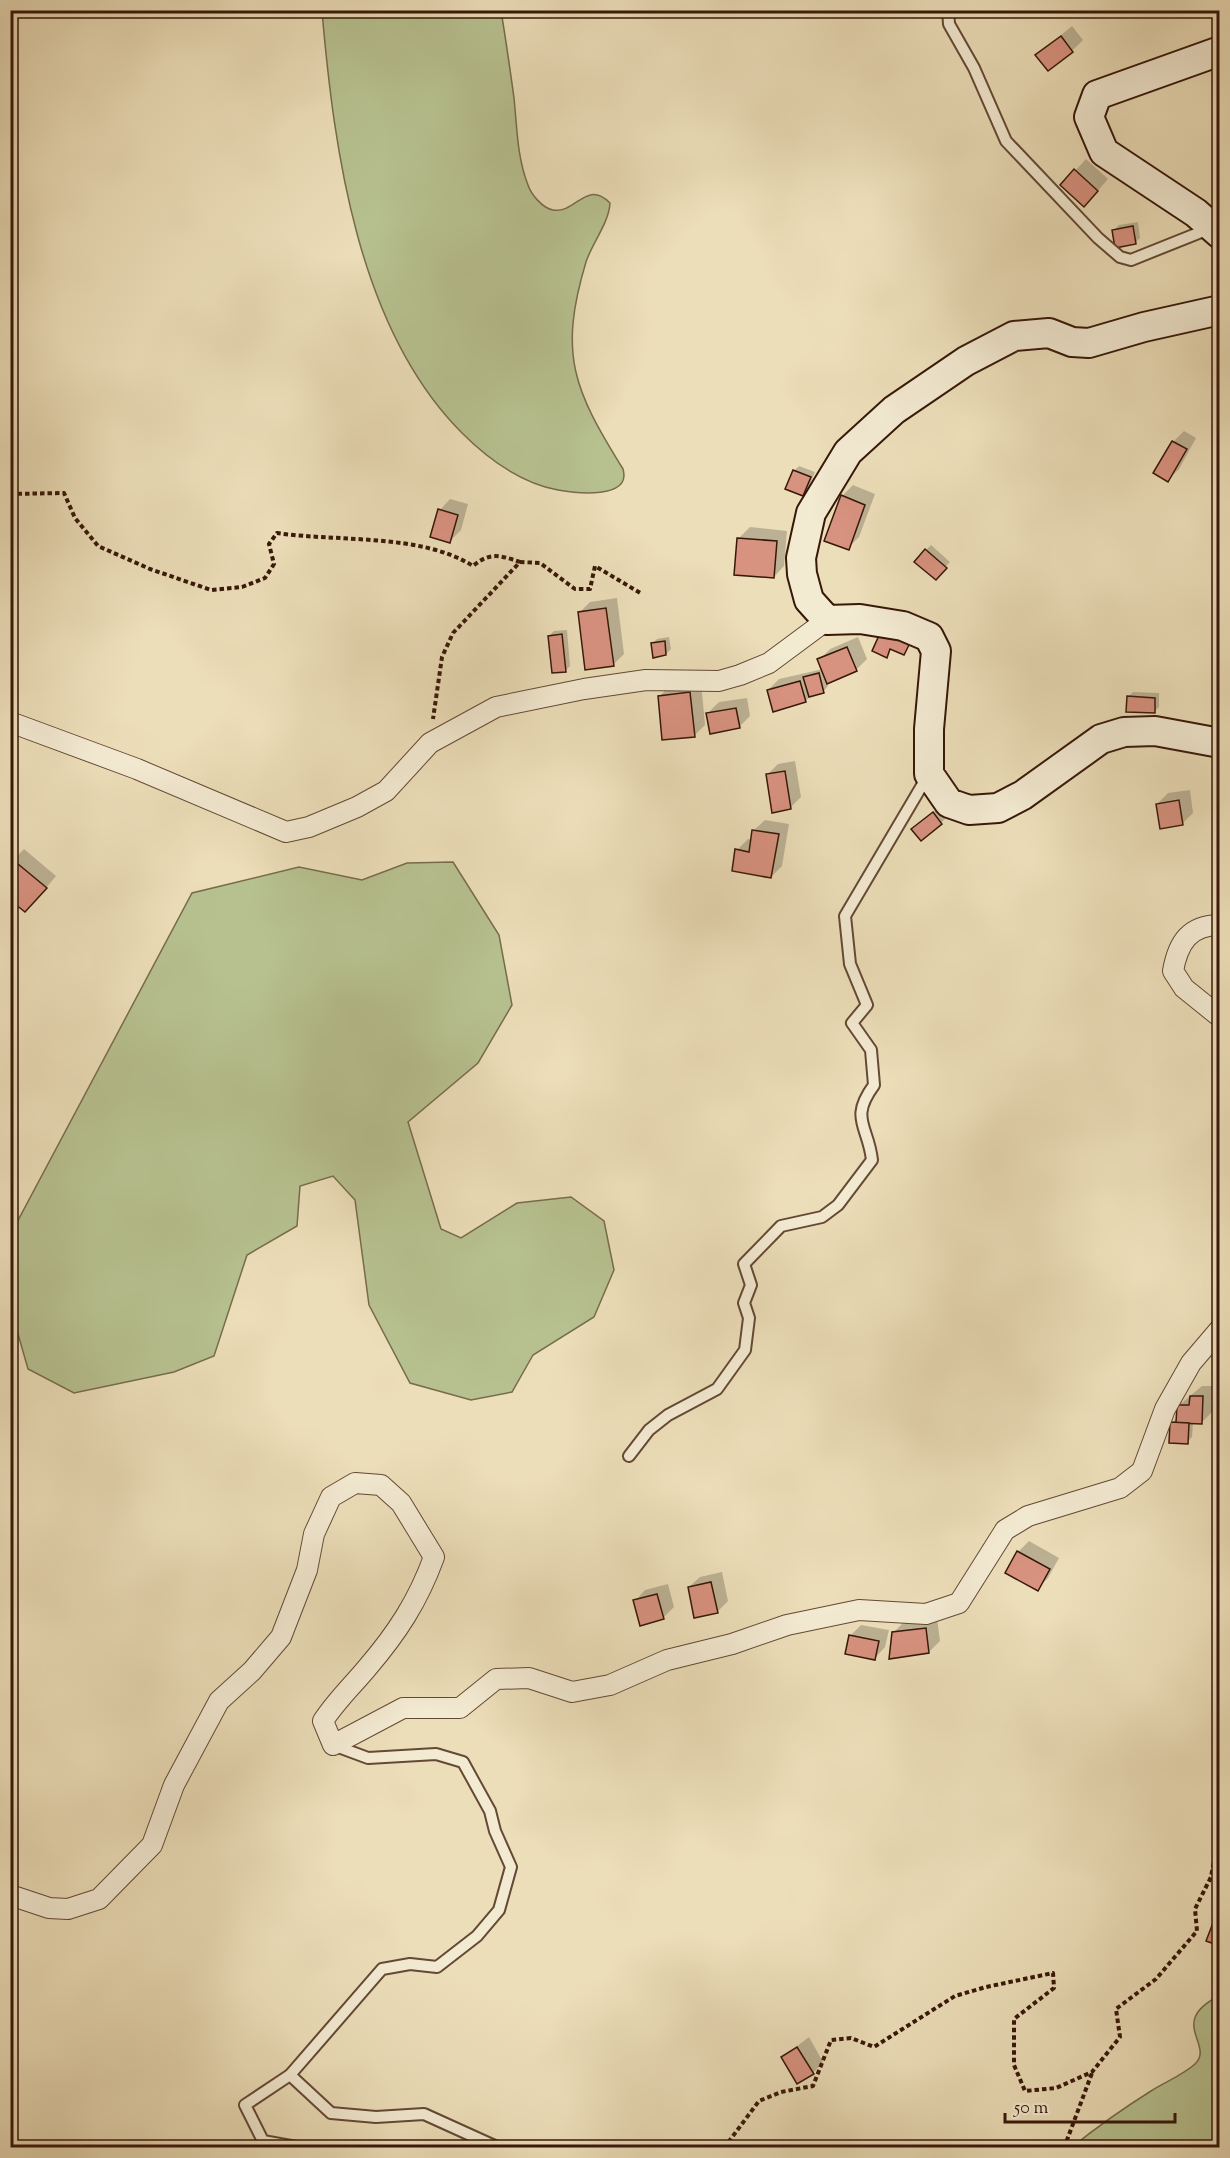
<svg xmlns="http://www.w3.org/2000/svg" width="1230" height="2158" viewBox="0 0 1230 2158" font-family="'Sorts Mill Goudy',serif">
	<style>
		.green { fill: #b7c190; stroke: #776c4c; stroke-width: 1.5 }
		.shadow { fill: #0003 }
		.building { fill: #d89280; stroke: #371708; stroke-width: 1.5 }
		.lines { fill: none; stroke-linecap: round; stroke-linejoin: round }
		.lane-casing { stroke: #644934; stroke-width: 14 }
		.street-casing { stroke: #644934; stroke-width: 22 }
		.secondary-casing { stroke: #371708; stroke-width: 32 }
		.path { stroke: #371708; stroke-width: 4; stroke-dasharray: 4.5 3; stroke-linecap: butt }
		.lane { stroke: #f3ead2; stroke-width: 10 }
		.street { stroke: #f3ead2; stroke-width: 20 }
		.secondary { stroke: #f3ead2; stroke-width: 28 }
	</style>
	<rect width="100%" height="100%" fill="#ecdeb9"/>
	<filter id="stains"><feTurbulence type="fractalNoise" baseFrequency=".00333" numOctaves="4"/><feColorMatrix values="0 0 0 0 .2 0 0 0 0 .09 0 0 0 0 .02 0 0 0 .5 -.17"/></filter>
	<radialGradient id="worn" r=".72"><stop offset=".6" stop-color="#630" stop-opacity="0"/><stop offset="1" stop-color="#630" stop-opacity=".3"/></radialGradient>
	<g class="green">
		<path d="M 322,11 L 501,11 C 506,40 510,69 514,98 C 517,127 517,157 528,185 C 531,194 542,208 553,210 C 576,214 586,179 610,203 C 609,223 592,243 586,262 C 558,355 574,390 623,469 C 632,500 575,493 558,490 C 521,483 488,459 462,433 C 358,329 334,151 322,11 Z"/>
		<path d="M 453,862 L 499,935 L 512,1005 L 478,1063 L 408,1122 L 441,1229 L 461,1238 L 517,1203 L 571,1197 L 604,1221 L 614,1270 L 594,1317 L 533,1355 L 512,1392 L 471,1400 L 410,1383 L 369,1305 L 355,1200 L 333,1176 L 300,1186 L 297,1226 L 247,1255 L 214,1356 L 174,1372 L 74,1393 L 28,1369 L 12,1313 L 14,1228 L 192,893 L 299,867 L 362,880 L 407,863 Z"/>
		<path d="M 1219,1996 L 1219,2147 L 1072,2147 C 1097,2127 1124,2108 1151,2091 C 1165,2082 1183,2075 1195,2064 C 1215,2045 1167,2022 1219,1996 Z"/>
	</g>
	<g class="shadow">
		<path d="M 1072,26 L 1083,40 L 1072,51 L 1037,55 Z"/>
		<path d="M 1086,159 L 1108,179 L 1095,194 L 1062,185 Z"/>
		<path d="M 1138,222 L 1140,238 L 1135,243 L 1114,230 L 1119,225 Z"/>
		<path d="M 1184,431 L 1196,438 L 1179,469 L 1168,480 L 1156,473 L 1174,441 Z"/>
		<path d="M 799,466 L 815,472 L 808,490 L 803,495 L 794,471 Z"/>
		<path d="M 853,485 L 875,494 L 859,537 L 848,548 L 842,496 Z"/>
		<path d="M 450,499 L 468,504 L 461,530 L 450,541 L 440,510 Z"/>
		<path d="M 750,527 L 787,531 L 784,566 L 774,577 L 739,538 Z"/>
		<path d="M 931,545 L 950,562 L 940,573 L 926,550 Z"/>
		<path d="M 617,598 L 624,654 L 613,665 L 579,613 L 590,602 Z"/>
		<path d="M 567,630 L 570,666 L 565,671 L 549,636 L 554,631 Z"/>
		<path d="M 669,637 L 671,649 L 666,654 L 652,644 L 657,639 Z"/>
		<path d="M 858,637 L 867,659 L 856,670 L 827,682 L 828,686 L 823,692 L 812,694 L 806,701 L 768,690 L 779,679 L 823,669 L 819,660 L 830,649 Z"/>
		<path d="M 701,682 L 705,725 L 694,736 L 660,696 L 670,685 Z"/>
		<path d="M 1133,692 L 1159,693 L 1159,707 L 1154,712 L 1128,697 Z"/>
		<path d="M 747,698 L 750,716 L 739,727 L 708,713 L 719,702 Z"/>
		<path d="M 795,761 L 801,797 L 790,808 L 767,775 L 778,764 Z"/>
		<path d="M 1190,790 L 1193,813 L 1182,824 L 1157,804 L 1168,793 Z"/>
		<path d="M 939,808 L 946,818 L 941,823 L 918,824 Z"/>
		<path d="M 765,820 L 789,824 L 782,866 L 771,877 L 737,850 L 748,839 L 752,840 L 754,830 Z"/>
		<path d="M 24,849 L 56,876 L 36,900 L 10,898 L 10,863 Z"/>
		<path d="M 1202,1386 L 1214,1386 L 1212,1412 L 1201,1423 L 1193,1422 L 1192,1437 L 1187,1442 L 1172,1423 L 1178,1417 L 1178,1406 Z"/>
		<path d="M 1029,1541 L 1059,1558 L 1048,1578 L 1037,1589 L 1018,1552 Z"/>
		<path d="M 722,1572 L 728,1601 L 717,1612 L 689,1587 L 700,1577 Z"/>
		<path d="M 668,1584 L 674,1607 L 663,1618 L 635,1601 L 645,1590 Z"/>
		<path d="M 937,1618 L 940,1641 L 929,1652 L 893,1633 L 904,1622 Z"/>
		<path d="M 861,1625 L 889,1630 L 885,1647 L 875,1658 L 850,1636 Z"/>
		<path d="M 809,2037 L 823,2062 L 813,2073 L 783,2057 Z"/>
	</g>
	<g class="building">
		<path d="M 1061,36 L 1073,52 L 1048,71 L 1035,55 Z"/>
		<path d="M 1074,169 L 1098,191 L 1084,207 L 1060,185 Z"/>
		<path d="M 1133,226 L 1136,244 L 1115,248 L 1112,230 Z"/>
		<path d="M 1172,441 L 1187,449 L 1168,482 L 1153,473 Z"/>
		<path d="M 793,470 L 811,477 L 803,496 L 785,489 Z"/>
		<path d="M 841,495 L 865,505 L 849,550 L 824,541 Z"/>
		<path d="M 438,509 L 458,515 L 450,543 L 430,537 Z"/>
		<path d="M 737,538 L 777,541 L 774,578 L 734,575 Z"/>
		<path d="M 925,549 L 947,568 L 936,580 L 914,562 Z"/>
		<path d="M 606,608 L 614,666 L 585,670 L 578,612 Z"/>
		<path d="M 881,631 L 910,643 L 904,655 L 890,649 L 887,658 L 872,651 Z"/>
		<path d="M 562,634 L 566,672 L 552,673 L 548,636 Z"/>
		<path d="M 665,641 L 666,655 L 653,658 L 651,643 Z"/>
		<path d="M 847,647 L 857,671 L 827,684 L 817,659 Z"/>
		<path d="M 819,673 L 824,693 L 809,697 L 803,677 Z"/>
		<path d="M 800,681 L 806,702 L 773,712 L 767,690 Z"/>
		<path d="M 690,692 L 695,737 L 662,740 L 658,696 Z"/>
		<path d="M 1127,696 L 1155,698 L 1155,713 L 1126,712 Z"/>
		<path d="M 736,708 L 740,728 L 710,734 L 706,713 Z"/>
		<path d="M 785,771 L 791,809 L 772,813 L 766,774 Z"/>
		<path d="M 1179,800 L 1183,825 L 1160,829 L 1156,804 Z"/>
		<path d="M 933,812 L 942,824 L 921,841 L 911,829 Z"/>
		<path d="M 752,830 L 779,834 L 771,878 L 732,871 L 735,849 L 749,852 Z"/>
		<path d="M 12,859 L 47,888 L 25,912 L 10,900 Z"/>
		<path d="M 1190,1396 L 1203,1396 L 1202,1424 L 1176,1423 L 1177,1405 L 1189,1405 Z"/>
		<path d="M 1170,1422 L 1189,1423 L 1188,1444 L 1169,1443 Z"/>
		<path d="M 1017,1551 L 1050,1569 L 1038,1591 L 1005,1573 Z"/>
		<path d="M 711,1582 L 718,1613 L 694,1618 L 688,1587 Z"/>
		<path d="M 657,1594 L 664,1619 L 640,1626 L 633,1600 Z"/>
		<path d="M 926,1628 L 929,1653 L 889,1659 L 892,1632 Z"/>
		<path d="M 849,1635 L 879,1641 L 875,1660 L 845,1654 Z"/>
		<path d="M 1218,1910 L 1220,1910 L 1220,1946 L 1206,1941 Z"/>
		<path d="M 797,2047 L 814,2074 L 797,2084 L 781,2057 Z"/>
	</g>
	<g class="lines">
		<defs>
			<g id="lane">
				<path d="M 948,10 L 949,24 L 974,68 L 1006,141 L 1098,238 L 1120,257 L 1131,260 L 1211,228"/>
				<path d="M 629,1456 L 649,1430 L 668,1415 L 717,1389 L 745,1350 L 749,1318 L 744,1303 L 751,1285 L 744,1264 L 781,1226 L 822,1217 L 838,1205 L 872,1160 C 868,1125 849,1119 874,1085 L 871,1050 L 852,1023 L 867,1005 L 850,964 L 845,916 L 927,777"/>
				<path d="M 290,2075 L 331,2113 L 376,2117 L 424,2114 L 499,2148"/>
				<path d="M 302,2148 L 263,2141 L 245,2105 L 290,2075 L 382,1969 L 410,1964 L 437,1967 L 477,1936 L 499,1910 L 511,1867 L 495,1831 L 490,1811 L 463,1762 L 436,1754 L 368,1758 L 333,1745"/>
			</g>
			<g id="street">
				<path d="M 10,722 L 137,769 L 286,832 L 309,827 L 357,807 L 386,791 L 430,743 L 496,707 L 584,689 L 646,680 L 719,681 L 740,675 L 769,663 L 827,620"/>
				<path d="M 1220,925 C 1189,925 1178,943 1173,971 L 1184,988 L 1220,1017"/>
				<path d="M 10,1895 L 49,1908 L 68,1909 L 99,1899 L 152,1845 L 174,1785 L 219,1701 L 252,1671 L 281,1637 L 307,1570 L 314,1534 L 331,1497 L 355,1483 L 381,1485 L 401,1503 L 434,1557 C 418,1601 397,1633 367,1668 C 352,1686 336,1701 323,1721 L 333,1745 L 403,1708 L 460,1708 L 496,1679 L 529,1678 L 572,1692 L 610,1685 L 667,1660 L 732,1644 L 787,1625 L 859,1610 L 926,1614 L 959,1603 L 1005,1530 L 1028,1516 L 1120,1488 L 1142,1471 L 1165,1409 L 1191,1363 L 1220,1329"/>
			</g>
			<g id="secondary">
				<path d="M 1220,51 L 1097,95 L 1089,117 L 1104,152 L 1196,213 L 1220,234"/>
				<path d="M 1220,310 L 1144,327 L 1089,343 L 1072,342 L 1049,333 L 1014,336 L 966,361 L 894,410 L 848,452 L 811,513 L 801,558 L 802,574 L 809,600 L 827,620 L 860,619 L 903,626 L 929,637 L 936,651 L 929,729 L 929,774 L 949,803 L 969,810 L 998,808 L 1023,795 L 1101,739 L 1124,732 L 1155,731 L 1220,743"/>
			</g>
		</defs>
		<use href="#lane" class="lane-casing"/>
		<use href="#street" class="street-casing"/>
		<use href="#secondary" class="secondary-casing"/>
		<g class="path">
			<path d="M 10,494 L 64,493 L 75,518 L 98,546 L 150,569 L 211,590 L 242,587 L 265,578 L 274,564 L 269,544 L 277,533 C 337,542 421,533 473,566 C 490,552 499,555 520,562 L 453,633 L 442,657 L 433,719"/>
			<path d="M 520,562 L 540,563 L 575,589 L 590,589 L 595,566 L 642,594"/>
			<path d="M 724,2148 L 759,2101 L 781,2092 L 813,2086 L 831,2040 L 851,2038 L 874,2047 L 955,1996 L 986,1987 L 1053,1973 L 1054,1988 L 1014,2019 L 1014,2065 L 1025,2091 L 1056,2088 L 1092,2072 L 1120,2037 L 1116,2009 L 1156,1979 L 1197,1931 L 1195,1909 L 1211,1877 L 1215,1855 L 1220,1851"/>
			<path d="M 1064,2148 L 1092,2073"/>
		</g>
		<use href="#lane" class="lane"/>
		<use href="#street" class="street"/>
		<use href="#secondary" class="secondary"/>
	</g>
	<rect width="1230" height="2158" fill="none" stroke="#ecdeb9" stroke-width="36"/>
	<rect x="12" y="12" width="1206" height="2134" fill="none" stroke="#371708" stroke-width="3"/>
	<rect x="18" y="18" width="1194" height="2122" fill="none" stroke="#371708" stroke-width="1.5"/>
	<path d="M1005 2113v9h170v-9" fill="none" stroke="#371708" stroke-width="3"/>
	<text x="1014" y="2113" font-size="18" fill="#371708" stroke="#f3ead2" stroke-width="4.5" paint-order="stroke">50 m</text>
	<rect width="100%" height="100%" filter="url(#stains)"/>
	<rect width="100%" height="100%" fill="url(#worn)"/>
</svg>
